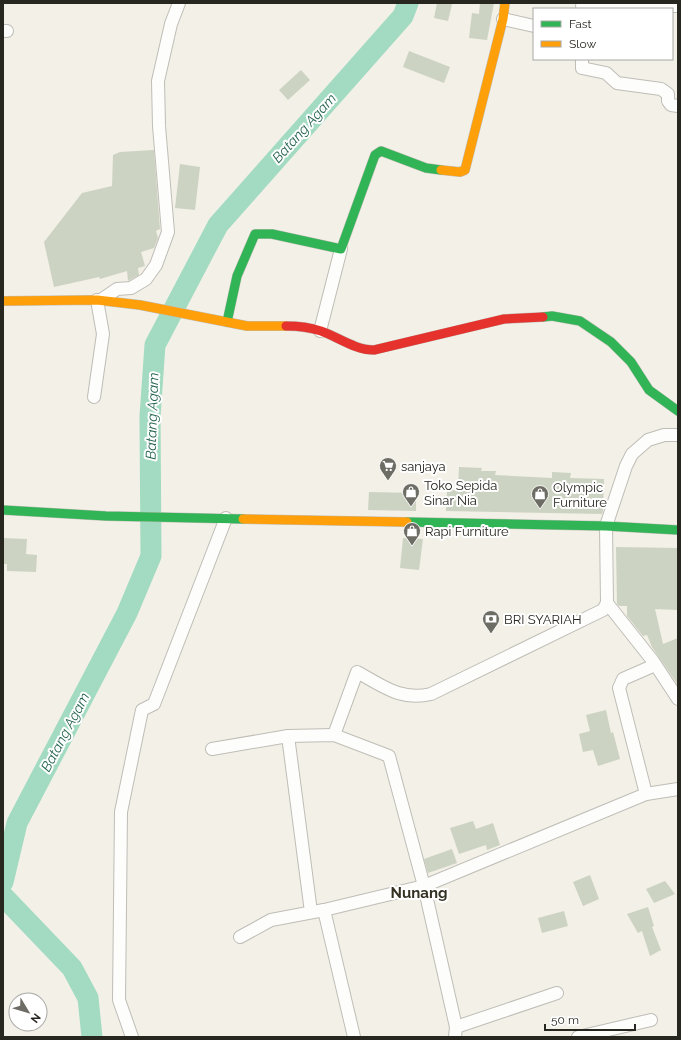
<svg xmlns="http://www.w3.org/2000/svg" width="681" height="1040" viewBox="0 0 681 1040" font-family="Raleway,sans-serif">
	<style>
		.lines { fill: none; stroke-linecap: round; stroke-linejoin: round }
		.river { stroke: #a2dbc1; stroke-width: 21 }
		.building { fill: #cdd3c2 }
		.street-casing { stroke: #bfbdb6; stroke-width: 14 }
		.fast-casing { stroke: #bfbdb6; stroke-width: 10 }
		.slow-casing { stroke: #bfbdb6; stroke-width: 10 }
		.jam-casing { stroke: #bfbdb6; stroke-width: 10 }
		.street { stroke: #fdfdfb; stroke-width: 12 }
		.fast { stroke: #30b455; stroke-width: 9 }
		.slow { stroke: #ff9f0a; stroke-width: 9 }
		.jam { stroke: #e5322d; stroke-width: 9 }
		.labels { text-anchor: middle; stroke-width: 4; stroke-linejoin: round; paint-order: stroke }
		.poi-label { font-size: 13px; fill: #27261f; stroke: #fff; text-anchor: start }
		.water-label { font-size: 14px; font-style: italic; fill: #24634d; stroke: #fff }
		.quarter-label { font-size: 15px; font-weight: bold; fill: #343123; stroke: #fff }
	</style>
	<rect width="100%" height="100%" fill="#f2f0e7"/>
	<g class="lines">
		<g class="river">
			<path d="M 3,882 L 17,823 L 127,613 L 151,556 L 150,416 L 155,345 L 218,225 L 403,16 L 408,3"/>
			<path d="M 3,896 L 72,968 L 88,998 L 92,1037"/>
		</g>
	</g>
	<g class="building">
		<path d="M 437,3 L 452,4 L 448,21 L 434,18 Z"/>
		<path d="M 480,3 L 494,3 L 487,40 L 469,38 L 472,13 L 479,14 Z"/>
		<path d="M 409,51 L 450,67 L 444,83 L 403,67 Z"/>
		<path d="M 301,70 L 310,80 L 288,100 L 279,90 Z"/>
		<path d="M 154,150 L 160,229 L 156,231 L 158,238 L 154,248 L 141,252 L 145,266 L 138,268 L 139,275 L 128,281 L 127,271 L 100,279 L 99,277 L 54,287 L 44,242 L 82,193 L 112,186 L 113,155 L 120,152 Z"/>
		<path d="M 180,164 L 200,167 L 195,210 L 175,208 Z"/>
		<path d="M 459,467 L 482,468 L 481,471 L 496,471 L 495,475 L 552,478 L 552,472 L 571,473 L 570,478 L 604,479 L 603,511 L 602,514 L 446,511 L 447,490 L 458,490 Z"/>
		<path d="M 369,492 L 416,493 L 416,511 L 368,510 Z"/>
		<path d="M 3,538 L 27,539 L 26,554 L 37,555 L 36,572 L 7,571 L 7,564 L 3,564 Z"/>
		<path d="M 403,538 L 423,539 L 419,570 L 400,568 Z"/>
		<path d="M 616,547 L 678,548 L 677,610 L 655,609 L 663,644 L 678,638 L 678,685 L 652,647 L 647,635 L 643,636 L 627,616 L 627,606 L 619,606 L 617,604 Z"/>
		<path d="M 606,710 L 611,733 L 613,732 L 620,759 L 598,766 L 593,750 L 583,752 L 579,734 L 590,731 L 586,715 Z"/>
		<path d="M 473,821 L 476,829 L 493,823 L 500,845 L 487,850 L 486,845 L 459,854 L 450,828 Z"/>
		<path d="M 452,849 L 457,863 L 428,873 L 424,859 Z"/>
		<path d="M 590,875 L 599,899 L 583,906 L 573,882 Z"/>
		<path d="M 665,881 L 675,894 L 654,903 L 646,889 Z"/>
		<path d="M 648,907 L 654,926 L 652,927 L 661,950 L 650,956 L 642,931 L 638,933 L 627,914 Z"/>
		<path d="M 564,911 L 568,926 L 542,933 L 538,918 Z"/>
	</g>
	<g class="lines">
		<defs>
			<g id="street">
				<path d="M 582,6 L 678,6"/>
				<path d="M 503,19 L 534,26"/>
				<path d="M 3,31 L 7,31"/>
				<path d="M 582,59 L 582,68 L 606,73 L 617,83 L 661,89 L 668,94 L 668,101 L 671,105 L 678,106"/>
				<path d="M 101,300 L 117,289 L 131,288 L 146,279 L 156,265 L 168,232 L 159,126 L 158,81 L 171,24 L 179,3"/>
				<path d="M 320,331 L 341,249"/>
				<path d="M 94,397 L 103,334 L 97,300"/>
				<path d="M 678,435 L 664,435 L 648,440 L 632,454 L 626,466 L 606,526 L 607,603 L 653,661 L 678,699"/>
				<path d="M 334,735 L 357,672 C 383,686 400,701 431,694 L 603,610 L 607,603"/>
				<path d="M 288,736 L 311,912"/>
				<path d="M 212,749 L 288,736 L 334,735 L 389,756 L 424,886 L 324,910 L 271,920 L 240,937"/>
				<path d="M 646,794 L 619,688 L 623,679 L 655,665"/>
				<path d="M 324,910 L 354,1037"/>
				<path d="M 456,1027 L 557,993"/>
				<path d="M 132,1037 L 119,1000 L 121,812 L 142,710 L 154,704 L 226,518"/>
				<path d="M 455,1037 L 456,1027 L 424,886 L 646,794 L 678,789"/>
				<path d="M 578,1037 L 651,1020"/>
			</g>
			<g id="fast">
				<path d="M 543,317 L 552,316 L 580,321 L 611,342 L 631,362 L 649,390 L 678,411"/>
				<path d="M 227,322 L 237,276 L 255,234 L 272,234 L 341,249 L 375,155 L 381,151 L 426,168 L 441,170"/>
				<path d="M 3,510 L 106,516 L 243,519"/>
				<path d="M 407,522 L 606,526 L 678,530"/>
			</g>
			<g id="slow">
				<path d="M 441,170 L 460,172 L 465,170 L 503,19 L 505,3"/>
				<path d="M 3,301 L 97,300 L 140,305 L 247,326 L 286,326"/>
				<path d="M 243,519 L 407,522"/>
			</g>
			<path id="jam" d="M 286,326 C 298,326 309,327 321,331 C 338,337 355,350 374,350 L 504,319 L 543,317"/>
		</defs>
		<use href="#street" class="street-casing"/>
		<use href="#fast" class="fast-casing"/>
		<use href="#slow" class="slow-casing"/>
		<use href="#jam" class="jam-casing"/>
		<use href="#street" class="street"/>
		<use href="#fast" class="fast"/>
		<use href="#slow" class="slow"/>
		<use href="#jam" class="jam"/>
	</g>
	<defs>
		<symbol id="supermarket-pin" viewBox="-11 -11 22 30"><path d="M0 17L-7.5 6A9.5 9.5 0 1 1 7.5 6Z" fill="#6e6d65" stroke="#fff"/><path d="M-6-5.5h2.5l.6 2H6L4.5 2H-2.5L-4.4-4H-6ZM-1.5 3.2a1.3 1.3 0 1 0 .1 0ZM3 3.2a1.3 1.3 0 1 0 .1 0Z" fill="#fff"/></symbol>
		<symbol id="shop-pin" viewBox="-11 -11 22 30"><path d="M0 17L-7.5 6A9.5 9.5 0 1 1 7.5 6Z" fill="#6e6d65" stroke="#fff"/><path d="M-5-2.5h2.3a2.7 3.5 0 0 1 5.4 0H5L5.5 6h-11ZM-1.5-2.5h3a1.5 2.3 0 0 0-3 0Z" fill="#fff"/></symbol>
		<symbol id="bank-pin" viewBox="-11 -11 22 30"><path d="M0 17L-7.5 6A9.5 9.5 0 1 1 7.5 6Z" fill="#6e6d65" stroke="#fff"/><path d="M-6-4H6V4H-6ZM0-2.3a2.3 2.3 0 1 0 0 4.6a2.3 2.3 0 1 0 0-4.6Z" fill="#fff"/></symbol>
	</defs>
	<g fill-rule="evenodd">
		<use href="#supermarket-pin" x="378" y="456" width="20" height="27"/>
		<use href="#shop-pin" x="401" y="482" width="20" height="27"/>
		<use href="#shop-pin" x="530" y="484" width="20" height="27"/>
		<use href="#shop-pin" x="402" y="521" width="20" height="27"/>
		<use href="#bank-pin" x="481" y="609" width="20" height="27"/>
	</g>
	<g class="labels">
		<g class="poi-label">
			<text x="401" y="471">sanjaya</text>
			<text x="424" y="490">Toko Sepida<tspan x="424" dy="15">Sinar Nia</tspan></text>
			<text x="553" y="492">Olympic<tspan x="553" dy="15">Furniture</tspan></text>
			<text x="425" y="536">Rapi Furniture</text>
			<text x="504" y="624">BRI SYARIAH</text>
		</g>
		<g class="water-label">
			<text transform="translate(304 128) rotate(-48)" y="5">Batang Agam</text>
			<text transform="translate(152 416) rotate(-88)" y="5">Batang Agam</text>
			<text transform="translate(65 732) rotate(-62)" y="5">Batang Agam</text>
		</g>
		<g class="quarter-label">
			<text x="419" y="898">Nunang</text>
		</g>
	</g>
	<rect width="681" height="1040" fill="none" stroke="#27261f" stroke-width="8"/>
	<rect x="533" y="8" width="140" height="52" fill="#ffffff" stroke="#a9a8a5"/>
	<rect x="541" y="21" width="20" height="6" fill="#30b455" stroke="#a9a8a5"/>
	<text x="569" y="28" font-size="12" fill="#27261f">Fast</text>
	<rect x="541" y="41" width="20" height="6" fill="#ff9f0a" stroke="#a9a8a5"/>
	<text x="569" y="48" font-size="12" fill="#27261f">Slow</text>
	<g transform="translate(28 1012) rotate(128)"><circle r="19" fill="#ffffff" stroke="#a9a8a5"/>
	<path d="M0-3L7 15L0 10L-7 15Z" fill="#6e6d65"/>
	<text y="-6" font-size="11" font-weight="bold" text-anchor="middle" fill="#27261f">N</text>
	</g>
	<path d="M545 1024v6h90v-6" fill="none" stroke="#27261f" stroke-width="2"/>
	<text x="551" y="1024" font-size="12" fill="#27261f" stroke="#ffffff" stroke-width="3" paint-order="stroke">50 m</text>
</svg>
